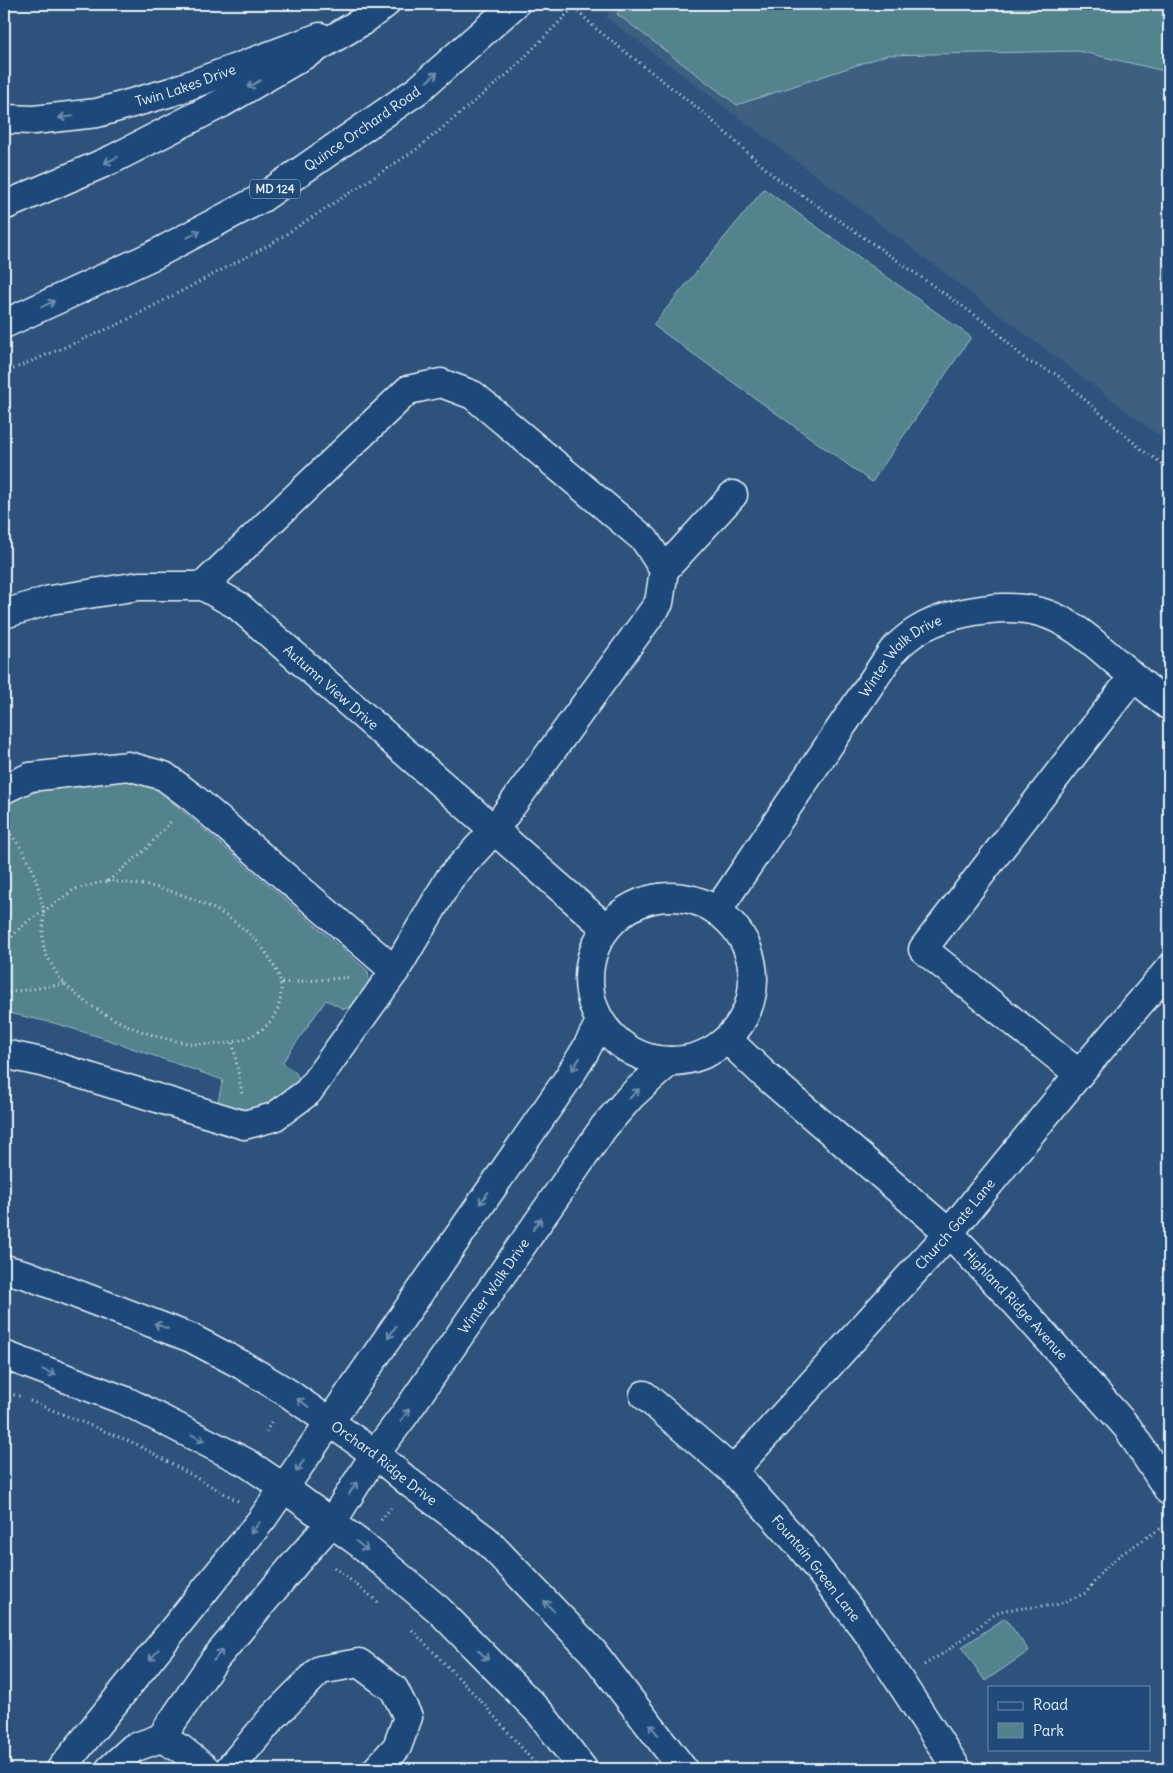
<svg xmlns="http://www.w3.org/2000/svg" width="1173" height="1773" viewBox="0 0 1173 1773" font-family="Delius,sans-serif">
	<style>
		.built { fill: #3e5e80 }
		.green { fill: #52838d; stroke: #9dbac2 }
		.lines { fill: none; stroke-linecap: round; stroke-linejoin: round }
		.minor-casing { stroke: #e8f1f8; stroke-width: 31 }
		.major-casing { stroke: #e8f1f8; stroke-width: 31 }
		.path { stroke: #e8f1f8; stroke-width: 3; stroke-dasharray: 1 4; stroke-linecap: butt }
		.minor { stroke: #1f4a7a; stroke-width: 28 }
		.major { stroke: #1f4a7a; stroke-width: 28 }
		.oneway { stroke: #6f8dac }
		.labels { text-anchor: middle; stroke-width: 4; stroke-linejoin: round; paint-order: stroke }
		.shield { fill: #1f4a7a; stroke: #acbfd2; stroke-width: 1 }
		.shield-label { font-size: 12px; font-weight: bold; fill: #e8f1f8 }
		.street-label { font-size: 14px; fill: #e8f1f8; stroke: #1f4a7a }
	</style>
	<rect width="100%" height="100%" fill="#2d537d"/>
	<filter id="ink" filterUnits="userSpaceOnUse"><feTurbulence type="fractalNoise" baseFrequency=".02" numOctaves="2"/><feDisplacementMap in="SourceGraphic" scale="10" xChannelSelector="R" yChannelSelector="G"/><feConvolveMatrix kernelMatrix="1 2 1 2 8 2 1 2 1" color-interpolation-filters="sRGB"/></filter>
	<g filter="url(#ink)">
		<path class="built" d="M 613,4 L 1169,4 L 1169,443 L 606,17 Z"/>
		<g class="green">
			<path d="M 623,4 L 1169,4 L 1169,72 L 1078,51 L 887,55 L 737,105 L 617,14 Z"/>
			<path d="M 764,189 L 971,337 L 872,482 L 653,325 Z"/>
			<path d="M 121,781 L 136,782 L 156,788 L 368,971 L 369,983 L 351,1007 L 344,1009 L 326,1000 L 282,1063 L 295,1072 L 299,1078 L 297,1086 L 275,1102 L 251,1109 L 235,1111 L 217,1105 L 223,1080 L 100,1037 L 54,1023 L 4,1012 L 4,808 C 37,783 81,784 121,781 Z"/>
			<path d="M 1005,1618 L 1029,1651 L 985,1681 L 962,1647 Z"/>
		</g>
		<g class="lines">
			<defs>
				<g id="minor">
					<path id="s1" d="M 4,119 L 34,120 L 97,113 L 171,92 L 320,37"/>
					<path d="M 664,570 L 733,495"/>
					<path id="s2" d="M 4,614 L 50,600 L 139,586 L 203,586 L 237,605 L 606,928"/>
					<path d="M 4,789 L 30,777 L 128,766 L 164,776 L 192,797 L 395,971"/>
					<circle cx="671" cy="979" r="82"/>
					<path id="s3" d="M 717,911 L 892,652 C 912,630 935,619 964,613 C 989,608 1015,605 1040,612 C 1071,620 1098,647 1122,667 C 1137,680 1153,693 1169,706"/>
					<path id="s4" d="M 728,1040 L 765,1075 L 949,1233 L 1015,1302 L 1127,1427 L 1169,1491"/>
					<path d="M 4,1054 L 41,1062 L 244,1125 L 274,1117 L 308,1092 L 395,971 L 450,878 L 494,830 L 659,603 L 664,570 L 645,540 L 473,395 L 441,383 L 408,390 L 203,586"/>
					<path d="M 1079,1074 L 923,949 L 1133,677"/>
					<path id="s5" d="M 4,1269 L 27,1275 L 191,1338 L 242,1365 L 288,1393 L 375,1454 L 410,1483 L 486,1540 L 593,1652 L 683,1769"/>
					<path d="M 4,1355 L 126,1401 L 247,1463 L 284,1488 L 362,1545 L 439,1610 L 541,1714 L 583,1769"/>
					<path id="s6" d="M 644,1395 L 733,1471 L 801,1547 L 871,1637 L 957,1769"/>
					<path id="s7" d="M 733,1471 L 949,1233 L 1079,1074 L 1169,969"/>
					<path id="s8" d="M 161,1738 L 215,1659 L 299,1559 L 332,1522 L 375,1454 L 405,1414 L 604,1127 L 631,1096 L 670,1061"/>
					<path d="M 61,1769 L 263,1518 L 567,1080 L 585,1051 L 600,1022"/>
					<path d="M 110,1769 L 133,1748 L 161,1738 L 181,1749 L 206,1769"/>
					<path d="M 229,1769 L 273,1717 L 320,1670 L 359,1663 L 394,1689 L 408,1717 L 397,1747 L 377,1769"/>
				</g>
				<g id="major">
					<path d="M 4,206 L 113,159 L 222,103 L 361,22 L 385,4"/>
					<path id="s9" d="M 4,324 L 154,255 L 262,198 L 418,90 L 515,4"/>
				</g>
			</defs>
			<use href="#minor" class="minor-casing"/>
			<use href="#major" class="major-casing"/>
			<g class="path">
				<path d="M 571,4 L 595,28 L 700,110 L 774,176 L 898,261 L 989,325 L 1027,361 L 1056,374 L 1142,450 L 1169,468"/>
				<path d="M 4,373 L 119,324 L 271,244 L 417,149 L 510,72 L 574,7"/>
				<path d="M 4,827 C 31,856 35,873 44,911 C 27,920 15,932 4,947"/>
				<path d="M 107,881 C 128,883 150,885 170,891 C 213,903 261,932 278,974 C 285,991 280,1013 266,1026 C 216,1070 105,1027 65,984 C 58,977 52,965 47,956 C 40,943 44,925 44,911 L 75,889 Z"/>
				<path d="M 108,881 L 146,849 L 172,820"/>
				<path d="M 282,983 L 352,977"/>
				<path d="M 4,993 L 65,984"/>
				<path d="M 233,1043 L 242,1094"/>
				<path d="M 4,1392 L 22,1397"/>
				<path d="M 30,1401 L 136,1444 L 238,1501"/>
				<path d="M 266,1432 L 273,1419"/>
				<path d="M 381,1520 L 391,1508"/>
				<path d="M 334,1567 L 378,1602"/>
				<path d="M 412,1630 L 480,1700 L 540,1769"/>
				<path d="M 924,1665 L 947,1651 L 995,1614 L 1004,1610 L 1056,1605 L 1086,1593 L 1103,1570 L 1120,1555 L 1169,1523"/>
			</g>
			<use href="#minor" class="minor"/>
			<use href="#major" class="major"/>
		</g>
		<defs><path id="oneway-shaft" d="M-6 0H5M1.5-3L5.5 0L1.5 3" fill="none" stroke-width="1.6" stroke-linecap="round" stroke-linejoin="round" transform="scale(1.25)"/></defs>
		<g class="oneway">
			<use href="#oneway-shaft" transform="translate(432 77) rotate(-41)"/>
			<use href="#oneway-shaft" transform="translate(254 84) rotate(150)"/>
			<use href="#oneway-shaft" transform="translate(66 117) rotate(174)"/>
			<use href="#oneway-shaft" transform="translate(111 160) rotate(155)"/>
			<use href="#oneway-shaft" transform="translate(194 234) rotate(-28)"/>
			<use href="#oneway-shaft" transform="translate(48 304) rotate(-25)"/>
			<use href="#oneway-shaft" transform="translate(576 1064) rotate(122)"/>
			<use href="#oneway-shaft" transform="translate(634 1094) rotate(-44)"/>
			<use href="#oneway-shaft" transform="translate(484 1198) rotate(125)"/>
			<use href="#oneway-shaft" transform="translate(537 1224) rotate(-55)"/>
			<use href="#oneway-shaft" transform="translate(161 1326) rotate(-158)"/>
			<use href="#oneway-shaft" transform="translate(392 1332) rotate(125)"/>
			<use href="#oneway-shaft" transform="translate(49 1372) rotate(21)"/>
			<use href="#oneway-shaft" transform="translate(303 1403) rotate(-145)"/>
			<use href="#oneway-shaft" transform="translate(405 1415) rotate(-54)"/>
			<use href="#oneway-shaft" transform="translate(198 1438) rotate(27)"/>
			<use href="#oneway-shaft" transform="translate(300 1466) rotate(124)"/>
			<use href="#oneway-shaft" transform="translate(353 1488) rotate(-58)"/>
			<use href="#oneway-shaft" transform="translate(255 1528) rotate(129)"/>
			<use href="#oneway-shaft" transform="translate(362 1546) rotate(39)"/>
			<use href="#oneway-shaft" transform="translate(549 1606) rotate(-134)"/>
			<use href="#oneway-shaft" transform="translate(154 1655) rotate(129)"/>
			<use href="#oneway-shaft" transform="translate(218 1655) rotate(-51)"/>
			<use href="#oneway-shaft" transform="translate(483 1655) rotate(45)"/>
			<use href="#oneway-shaft" transform="translate(654 1730) rotate(-128)"/>
		</g>
	</g>
	<g class="labels">
		<rect class="shield" x="250" y="179.5" width="50" height="19" rx="4"/>
		<g class="shield-label">
			<text x="275" y="193">MD 124</text>
		</g>
		<g class="street-label">
			<text dy="5" stroke="none"><textPath href="#s1" startOffset="186">Twin Lakes Drive</textPath></text>
			<text dy="5" stroke="none"><textPath href="#s9" startOffset="409">Quince Orchard Road</textPath></text>
			<text dy="5" stroke="none"><textPath href="#s3" startOffset="316">Winter Walk Drive</textPath></text>
			<text dy="5" stroke="none"><textPath href="#s2" startOffset="366">Autumn View Drive</textPath></text>
			<text dy="5" stroke="none"><textPath href="#s7" startOffset="332">Church Gate Lane</textPath></text>
			<text dy="5" stroke="none"><textPath href="#s8" startOffset="562">Winter Walk Drive</textPath></text>
			<text dy="5" stroke="none"><textPath href="#s4" startOffset="391">Highland Ridge Avenue</textPath></text>
			<text dy="5" stroke="none"><textPath href="#s5" startOffset="430">Orchard Ridge Drive</textPath></text>
			<text dy="5" stroke="none"><textPath href="#s6" startOffset="245">Fountain Green Lane</textPath></text>
		</g>
	</g>
	<rect width="1173" height="1773" fill="none" stroke="#1f4a7a" stroke-width="20"/>
	<rect x="10" y="10" width="1153" height="1753" fill="none" stroke="#e8f1f8" stroke-width="2" filter="url(#ink)"/>
	<rect x="988" y="1686" width="162" height="65" fill="#1f4a7a" stroke="#6f8dac"/>
	<rect x="998" y="1702" width="25" height="8" fill="#1f4a7a" stroke="#6f8dac"/>
	<text x="1033" y="1710" font-size="15" fill="#e8f1f8">Road</text>
	<rect x="998" y="1723" width="25" height="15" fill="#52838d" stroke="#6f8dac"/>
	<text x="1033" y="1736" font-size="15" fill="#e8f1f8">Park</text>
</svg>
